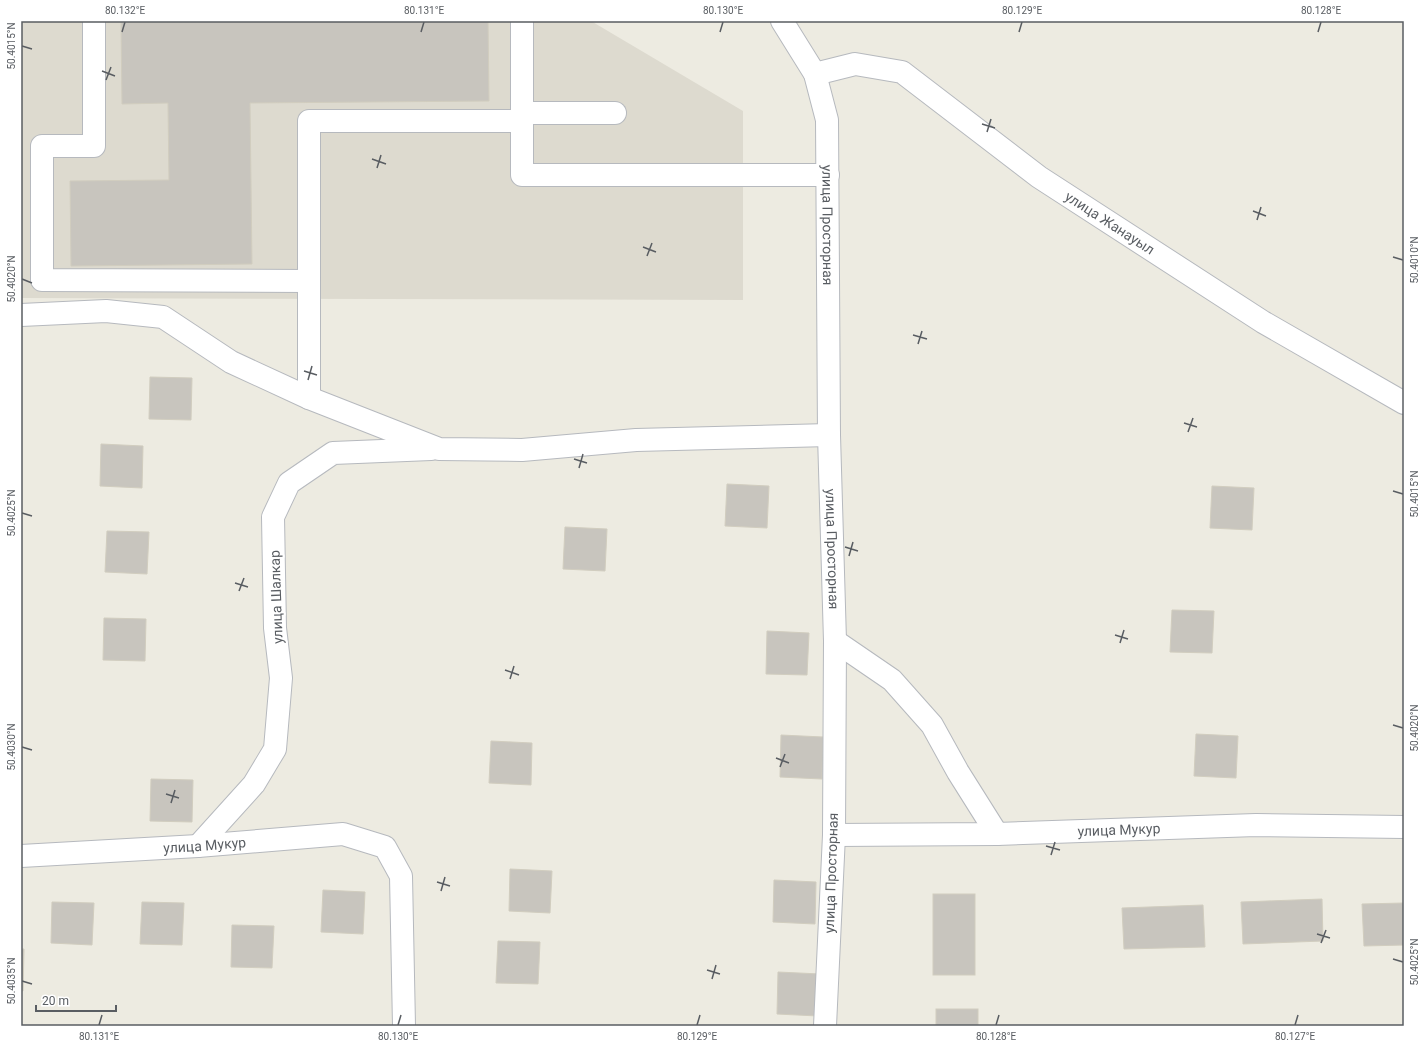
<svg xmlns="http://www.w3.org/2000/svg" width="1425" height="1047" viewBox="0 0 1425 1047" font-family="Roboto,sans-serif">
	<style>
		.education { fill: #dddacf }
		.building { fill: #c8c5be; stroke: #d1cdbf }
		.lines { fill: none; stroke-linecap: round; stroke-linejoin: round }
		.minor-casing { stroke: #b6b9be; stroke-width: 24 }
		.minor { stroke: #fff; stroke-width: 22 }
		.ticks { fill: none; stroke: #595d62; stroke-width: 1.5 }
		.labels { text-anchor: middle; stroke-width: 4; stroke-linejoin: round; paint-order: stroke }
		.street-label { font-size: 14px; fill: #595d62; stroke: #fff }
		.neatline { fill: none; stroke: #595d62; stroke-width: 1.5 }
		.ticks-label { font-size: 10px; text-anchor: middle; fill: #595d62 }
	</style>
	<rect width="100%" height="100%" fill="#edebe1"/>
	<path class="education" d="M 21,21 L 591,21 L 743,111 L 743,300 L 21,298 Z"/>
	<g class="building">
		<path d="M 488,21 L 489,101 L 250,103 L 252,264 L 71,266 L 70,181 L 169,180 L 168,103 L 122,104 L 121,22 Z"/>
		<path d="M 150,377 L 192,378 L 191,420 L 149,419 Z"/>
		<path d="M 101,444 L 143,446 L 142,488 L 100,486 Z"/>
		<path d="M 727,484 L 769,486 L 767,528 L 725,526 Z"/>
		<path d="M 1212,486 L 1254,488 L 1252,530 L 1210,528 Z"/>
		<path d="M 565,527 L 607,529 L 605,571 L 563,569 Z"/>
		<path d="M 107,531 L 149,532 L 147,574 L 105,572 Z"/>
		<path d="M 1172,610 L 1214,611 L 1212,653 L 1170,652 Z"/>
		<path d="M 104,618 L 146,619 L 145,661 L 103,660 Z"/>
		<path d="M 767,631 L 809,633 L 807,675 L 766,674 Z"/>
		<path d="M 1196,734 L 1238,736 L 1236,778 L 1194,776 Z"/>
		<path d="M 781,735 L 823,737 L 822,779 L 780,777 Z"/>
		<path d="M 491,741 L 532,743 L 531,785 L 489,783 Z"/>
		<path d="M 151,779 L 193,780 L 192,822 L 150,821 Z"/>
		<path d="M 510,869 L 552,871 L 550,913 L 509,911 Z"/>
		<path d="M 774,880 L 816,882 L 815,924 L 773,922 Z"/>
		<path d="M 323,890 L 365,892 L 363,934 L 321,932 Z"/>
		<rect x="933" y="894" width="42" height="81"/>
		<path d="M 1322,899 L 1323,941 L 1243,944 L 1241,902 Z"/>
		<path d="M 52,902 L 94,903 L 92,945 L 51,943 Z"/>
		<path d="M 142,902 L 184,903 L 182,945 L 140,944 Z"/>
		<path d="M 1404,903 L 1404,945 L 1364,946 L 1362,904 Z"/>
		<path d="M 1203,905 L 1205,947 L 1124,949 L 1122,908 Z"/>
		<path d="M 232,925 L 274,926 L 272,968 L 231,967 Z"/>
		<path d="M 498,941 L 540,942 L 538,984 L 496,983 Z"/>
		<path d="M 21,949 L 24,949 L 23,991 L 21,991 Z"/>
		<path d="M 778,972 L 820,974 L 818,1016 L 777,1014 Z"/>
		<rect x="936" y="1009" width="42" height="17"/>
	</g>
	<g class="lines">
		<defs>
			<g id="minor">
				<path d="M 94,21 L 94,146 L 42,146 L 42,280 L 309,281 L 309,121 L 522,121"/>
				<path d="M 522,21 L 522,175 L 828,175"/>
				<path id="s1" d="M 782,21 L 815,74 L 827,120 L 829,435 L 835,641 L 834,835 L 825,1026"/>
				<path id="s2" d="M 815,74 L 855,64 L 902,72 L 1039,177 L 1263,322 L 1404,403"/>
				<path d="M 522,113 L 615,113"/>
				<path d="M 21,315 L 106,311 L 163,317 L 231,362 L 309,398 L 439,449 L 522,450 L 636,440 L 829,435"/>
				<path d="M 309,398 L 309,281"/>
				<path d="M 835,641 L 892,680 L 932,725 L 958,772 L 997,834"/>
				<path id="s3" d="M 834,835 L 997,834 L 1256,825 L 1404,827"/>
				<path d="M 198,846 L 254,784 L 275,749 L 281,678 L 275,628 L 273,517 L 289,483 L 333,453 L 431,449"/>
				<path id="s4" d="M 21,856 L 198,846 L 343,834 L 385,847 L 401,876 L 404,1026"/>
			</g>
		</defs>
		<use href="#minor" class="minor-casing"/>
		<use href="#minor" class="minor"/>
	</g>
	<path class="ticks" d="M 122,32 L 125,22M 421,32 L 424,22M 720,32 L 723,22M 1019,32 L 1022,22M 1318,32 L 1321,22M 22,46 L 32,49M 102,71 L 115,76M 106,80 L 111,67M 982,124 L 995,128M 987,132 L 991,119M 372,159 L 386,164M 377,168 L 381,155M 1253,211 L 1266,216M 1257,220 L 1261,207M 643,247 L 656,252M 647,256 L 652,243M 1393,257 L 1403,260M 22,279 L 32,283M 913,335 L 927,339M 918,344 L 922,331M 304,371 L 317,375M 308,380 L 312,366M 1184,423 L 1197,427M 1188,432 L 1193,418M 574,459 L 587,463M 579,468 L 583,454M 1393,491 L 1403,494M 22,513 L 32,516M 845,547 L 858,551M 849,556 L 853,542M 235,583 L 248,587M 239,591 L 244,578M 1115,635 L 1128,639M 1120,643 L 1124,630M 505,670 L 519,675M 510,679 L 514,666M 1393,725 L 1403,728M 22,747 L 32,750M 776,758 L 789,763M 780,767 L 785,754M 166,794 L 179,798M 171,803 L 175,790M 1046,846 L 1060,850M 1051,855 L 1055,842M 437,882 L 450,886M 441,891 L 445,877M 1317,934 L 1330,938M 1321,943 L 1326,930M 1393,959 L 1403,962M 707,970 L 720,974M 712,979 L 716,965M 22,981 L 32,984M 99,1025 L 102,1015M 398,1025 L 401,1015M 697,1025 L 700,1015M 996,1025 L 999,1015M 1295,1025 L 1298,1015"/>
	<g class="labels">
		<g class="street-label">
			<text dy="5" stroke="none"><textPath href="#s2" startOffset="346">улица Жанауыл</textPath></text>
			<text dy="5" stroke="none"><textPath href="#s1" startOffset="215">улица Просторная</textPath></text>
			<text dy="5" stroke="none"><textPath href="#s1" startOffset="539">улица Просторная</textPath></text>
			<text transform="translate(276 597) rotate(-92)" y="5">улица Шалкар</text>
			<text dy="5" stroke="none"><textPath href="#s3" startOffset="285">улица Мукур</textPath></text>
			<text dy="5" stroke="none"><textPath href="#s4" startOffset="184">улица Мукур</textPath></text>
			<text transform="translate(831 873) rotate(-88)" y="5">улица Просторная</text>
		</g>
	</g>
	<rect width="1425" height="1047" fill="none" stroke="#ffffff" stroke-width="44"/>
	<path d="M36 1005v6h80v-6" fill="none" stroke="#595d62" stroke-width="2"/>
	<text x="42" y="1005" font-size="12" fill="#595d62" stroke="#ffffff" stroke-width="3" paint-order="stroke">20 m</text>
	<rect x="22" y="22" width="1381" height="1003" class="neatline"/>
	<g class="ticks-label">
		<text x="125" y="14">80.132°E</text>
		<text x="424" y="14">80.131°E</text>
		<text x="723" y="14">80.130°E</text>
		<text x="1022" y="14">80.129°E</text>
		<text x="1321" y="14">80.128°E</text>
		<text transform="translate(11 46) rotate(-90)" y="4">50.4015°N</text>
		<text transform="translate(1414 260) rotate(-90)" y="4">50.4010°N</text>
		<text transform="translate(11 279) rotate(-90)" y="4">50.4020°N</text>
		<text transform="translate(1414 494) rotate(-90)" y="4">50.4015°N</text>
		<text transform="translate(11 513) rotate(-90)" y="4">50.4025°N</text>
		<text transform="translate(1414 728) rotate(-90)" y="4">50.4020°N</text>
		<text transform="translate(11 747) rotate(-90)" y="4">50.4030°N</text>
		<text transform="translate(1414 962) rotate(-90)" y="4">50.4025°N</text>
		<text transform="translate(11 981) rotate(-90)" y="4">50.4035°N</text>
		<text x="99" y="1040">80.131°E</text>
		<text x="398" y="1040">80.130°E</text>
		<text x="697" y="1040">80.129°E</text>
		<text x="996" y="1040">80.128°E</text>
		<text x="1295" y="1040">80.127°E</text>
	</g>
</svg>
